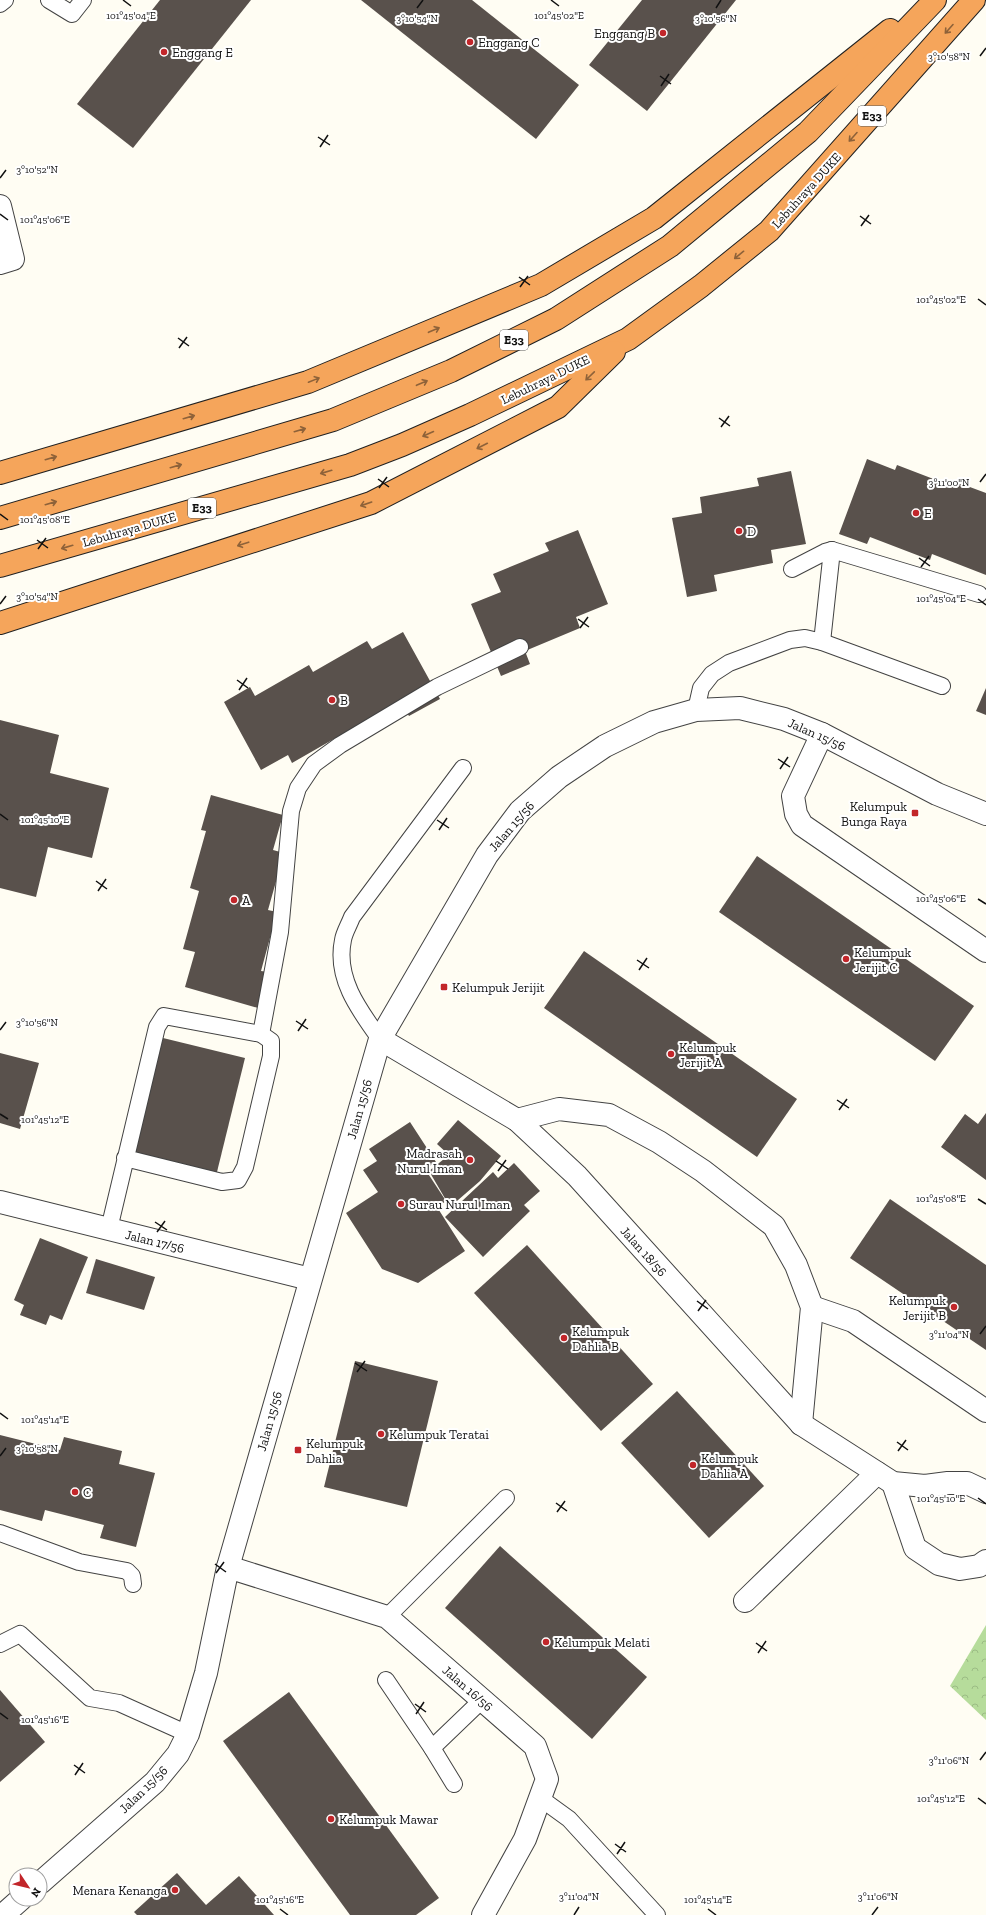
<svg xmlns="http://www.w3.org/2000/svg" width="986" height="1915" viewBox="0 0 986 1915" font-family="'Zilla Slab',serif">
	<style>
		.forest { fill: url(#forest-crowns) }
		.building { fill: #59514c }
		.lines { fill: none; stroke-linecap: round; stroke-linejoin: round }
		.service-casing { stroke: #434343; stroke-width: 18 }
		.minor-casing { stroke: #434343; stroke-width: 24 }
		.motorway-casing { stroke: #212121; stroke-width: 24 }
		.service { stroke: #fff; stroke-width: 16 }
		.minor { stroke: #fff; stroke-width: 22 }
		.motorway { stroke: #f5a55b; stroke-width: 22 }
		.oneway { stroke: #8e6239 }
		.ticks { fill: none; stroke: #101010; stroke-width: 1.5 }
		.poi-dot { fill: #c2262a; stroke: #fff; stroke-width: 1.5 }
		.labels { text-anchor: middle; stroke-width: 4; stroke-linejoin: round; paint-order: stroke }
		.shield { fill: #fff; stroke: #585858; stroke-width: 1 }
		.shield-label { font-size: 12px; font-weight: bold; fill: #101010 }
		.poi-label { font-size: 13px; fill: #101010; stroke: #fff; text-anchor: start }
		.street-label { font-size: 13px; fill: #101010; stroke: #fff }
		.ticks-label { font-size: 10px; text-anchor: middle; fill: #101010; stroke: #fff; stroke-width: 4; stroke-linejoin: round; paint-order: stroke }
	</style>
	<defs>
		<pattern id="forest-crowns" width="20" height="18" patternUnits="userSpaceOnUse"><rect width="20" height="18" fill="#b6dc9b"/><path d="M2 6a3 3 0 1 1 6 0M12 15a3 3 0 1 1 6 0" fill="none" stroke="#9bbc84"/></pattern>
	</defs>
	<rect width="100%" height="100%" fill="#fffdf3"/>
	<path class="forest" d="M 986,1625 L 986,1720 L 950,1686 Z"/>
	<g class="building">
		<path d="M 160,0 L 251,0 L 133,148 L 77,104 Z"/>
		<path d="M 361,0 L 472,0 L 579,85 L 536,139 Z"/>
		<path d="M 642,0 L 736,0 L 647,111 L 589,65 Z"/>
		<path d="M 867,459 L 895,470 L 897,465 L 957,488 L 959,483 L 986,493 L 986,575 L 932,554 L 930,560 L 870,537 L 867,544 L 839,534 Z"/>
		<path d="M 791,471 L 806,544 L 771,550 L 773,563 L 714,575 L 717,591 L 687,597 L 672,518 L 702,513 L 700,497 L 759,486 L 757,478 Z"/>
		<path d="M 578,530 L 608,604 L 576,617 L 580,628 L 525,651 L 530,664 L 501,676 L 471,604 L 501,592 L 493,574 L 549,551 L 545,543 Z"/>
		<path d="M 403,632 L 440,699 L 409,716 L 405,710 L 346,732 L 292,763 L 288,755 L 261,770 L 224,702 L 250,687 L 255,696 L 309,665 L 313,672 L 367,641 L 372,649 Z"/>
		<path d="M 986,688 L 986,715 L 976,711 Z"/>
		<path d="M 0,720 L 59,735 L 50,773 L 109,788 L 92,858 L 48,847 L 36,897 L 0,888 Z"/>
		<path d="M 211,795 L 283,815 L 273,850 L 284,853 L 268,910 L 277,912 L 261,971 L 268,972 L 258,1008 L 185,987 L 195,952 L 183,949 L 199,891 L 190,888 L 206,831 L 201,830 Z"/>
		<path d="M 757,856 L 974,1006 L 935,1061 L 719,912 Z"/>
		<path d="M 584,951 L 797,1099 L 757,1157 L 544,1008 Z"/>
		<path d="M 163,1038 L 245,1058 L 216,1176 L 133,1156 Z"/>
		<path d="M 0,1053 L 39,1063 L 20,1129 L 0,1123 Z"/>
		<path d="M 986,1113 L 986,1180 L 941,1147 L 965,1114 L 978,1124 Z"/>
		<path d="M 458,1120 L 501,1156 L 480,1181 L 450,1207 L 429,1171 L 449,1155 L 437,1144 Z"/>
		<path d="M 410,1122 L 436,1162 L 425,1169 L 446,1201 L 437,1207 L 465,1251 L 418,1283 L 382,1269 L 346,1213 L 378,1192 L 363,1170 L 377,1161 L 369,1149 Z"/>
		<path d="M 514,1163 L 540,1191 L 524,1205 L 530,1211 L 483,1257 L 445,1217 L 493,1172 L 498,1178 Z"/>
		<path d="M 890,1199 L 986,1265 L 986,1350 L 850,1258 Z"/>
		<path d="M 40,1238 L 88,1257 L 62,1320 L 50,1315 L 46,1325 L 20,1315 L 24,1305 L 14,1300 Z"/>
		<path d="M 527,1245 L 653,1384 L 601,1431 L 474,1293 Z"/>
		<path d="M 96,1259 L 155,1277 L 144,1310 L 86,1293 Z"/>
		<path d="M 355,1361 L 438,1381 L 407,1507 L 324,1487 Z"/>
		<path d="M 677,1391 L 764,1486 L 709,1538 L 621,1443 Z"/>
		<path d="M 0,1435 L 60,1450 L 64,1437 L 122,1451 L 119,1464 L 155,1473 L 136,1547 L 100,1538 L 104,1525 L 45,1510 L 42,1521 L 0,1510 Z"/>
		<path d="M 500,1546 L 647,1677 L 592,1739 L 445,1608 Z"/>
		<path d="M 0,1690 L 45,1742 L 0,1782 Z"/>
		<path d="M 289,1692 L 439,1898 L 416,1915 L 350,1915 L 223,1741 Z"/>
		<path d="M 177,1873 L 206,1905 L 239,1876 L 274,1915 L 137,1915 L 134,1912 Z"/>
	</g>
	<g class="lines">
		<defs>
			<g id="service">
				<path d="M 49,0 L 72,14 L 83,0"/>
				<path d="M 0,4 L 5,0"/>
				<path d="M 832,550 L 979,594"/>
				<path d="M 792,569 L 825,552 L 832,550 L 822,642"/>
				<path d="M 696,710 L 701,688 L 712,674 L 729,663 L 790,640 L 805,638 L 822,642 L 942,686"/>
				<path d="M 261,1034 L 280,932 L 291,811 L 298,788 L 314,764 L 340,745 L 437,687 L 520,647"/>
				<path d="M 380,1039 C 359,1010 335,978 343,940 C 344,933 349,925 352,917 L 463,768"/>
				<path d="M 109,1229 L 157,1027 L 164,1016 L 261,1034 L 271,1041 L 271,1056 L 245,1167 L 238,1180 L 222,1182 L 125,1158"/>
				<path d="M 0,1533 L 79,1562 L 127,1571 L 132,1576 L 133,1584"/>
				<path d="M 387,1617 L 506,1498"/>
				<path d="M 0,1644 L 20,1634 L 90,1698 L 119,1703 L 188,1734"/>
				<path d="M 386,1680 L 432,1748 L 454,1784"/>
				<path d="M 432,1748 L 482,1700"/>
				<path d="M 540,1798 L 569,1819 L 657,1915"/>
			</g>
			<g id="minor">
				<path d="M 0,206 L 13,259 L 0,263"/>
				<path d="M 822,734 L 793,796 L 796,814 L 802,825 L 986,951"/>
				<path d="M 380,1039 L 517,1120 L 577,1176 L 801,1424 L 893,1483 L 925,1486 L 948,1483 L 967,1483 L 986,1492"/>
				<path d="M 517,1120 L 559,1109 L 609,1115 L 659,1142 L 703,1171 L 774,1226 L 796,1265 L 812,1307 L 801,1424"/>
				<path d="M 0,1202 L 310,1279"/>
				<path d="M 812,1307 L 853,1321 L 986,1411"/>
				<path d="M 893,1483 L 915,1548 L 939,1564 L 960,1569 L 979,1566 L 986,1561"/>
				<path d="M 228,1567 L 387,1617 L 535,1746 L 547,1779 L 525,1839 L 483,1915"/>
				<path d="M 745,1601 L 877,1473"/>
				<path d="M 40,1883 L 155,1782 L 178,1754 L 188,1734 L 206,1673 L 228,1567 L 380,1039 L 487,855 L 520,811 L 559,777 L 605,746 L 654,722 L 696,710 L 740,708 L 784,719 L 822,734 L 937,794 L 986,814"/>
				<path d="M 3,1915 L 21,1899"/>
			</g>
			<g id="motorway">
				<path d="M 0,473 L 308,382 L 541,285 L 654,218 L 890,30"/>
				<path d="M 0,518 L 333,420 L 451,371 L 556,319 L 670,246 L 808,132 L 935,0"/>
				<path d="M 0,566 L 350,465 L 402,445 L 470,415 L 628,339 L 701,286 L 769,231 L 974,0"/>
				<path d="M 0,623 L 371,503 L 558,407 L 614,352"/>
			</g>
		</defs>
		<use href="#service" class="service-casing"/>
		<use href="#minor" class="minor-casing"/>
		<use href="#motorway" class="motorway-casing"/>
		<use href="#service" class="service"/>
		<use href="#minor" class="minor"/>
		<use href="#motorway" class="motorway"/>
	</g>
	<defs><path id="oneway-shaft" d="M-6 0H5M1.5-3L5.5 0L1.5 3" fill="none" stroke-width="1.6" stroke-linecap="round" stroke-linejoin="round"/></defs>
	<g class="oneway">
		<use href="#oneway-shaft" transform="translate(949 29) rotate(132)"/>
		<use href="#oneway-shaft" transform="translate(853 137) rotate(132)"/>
		<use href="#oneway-shaft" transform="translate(739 255) rotate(141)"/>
		<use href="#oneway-shaft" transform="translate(434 330) rotate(-23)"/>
		<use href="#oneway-shaft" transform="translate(590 376) rotate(136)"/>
		<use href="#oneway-shaft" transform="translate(314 380) rotate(-22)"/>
		<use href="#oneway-shaft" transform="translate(422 383) rotate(-23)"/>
		<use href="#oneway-shaft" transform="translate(189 417) rotate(-16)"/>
		<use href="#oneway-shaft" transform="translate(300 430) rotate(-16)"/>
		<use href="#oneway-shaft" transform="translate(428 434) rotate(156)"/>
		<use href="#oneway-shaft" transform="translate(482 446) rotate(153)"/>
		<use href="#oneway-shaft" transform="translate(51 458) rotate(-16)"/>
		<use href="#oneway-shaft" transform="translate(176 466) rotate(-16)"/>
		<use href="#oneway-shaft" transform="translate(326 472) rotate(164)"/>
		<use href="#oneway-shaft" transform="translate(51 503) rotate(-16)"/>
		<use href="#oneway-shaft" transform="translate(366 504) rotate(161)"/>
		<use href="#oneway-shaft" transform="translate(243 544) rotate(162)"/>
		<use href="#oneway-shaft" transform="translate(67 547) rotate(164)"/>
	</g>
	<path class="ticks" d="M 123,0 L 131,6M 551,0 L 559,6M 417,8 L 423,0M 716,8 L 721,0M 980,56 L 986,48M 660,76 L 671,84M 661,86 L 669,74M 318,137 L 330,145M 320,147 L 328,135M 0,178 L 6,170M 0,214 L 8,220M 860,216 L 871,224M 861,226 L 869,215M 519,277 L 530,285M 520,287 L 528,276M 978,299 L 986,305M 178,338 L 189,346M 179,348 L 187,337M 719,418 L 730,426M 721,427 L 729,416M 378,479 L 389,487M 980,482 L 986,474M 379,488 L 387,477M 0,514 L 8,520M 37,540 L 48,548M 38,549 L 46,538M 919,558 L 930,566M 921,567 L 929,556M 978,599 L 986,605M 0,604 L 6,596M 578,619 L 589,627M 580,628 L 588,617M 237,680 L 248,688M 239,690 L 247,678M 778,759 L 790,767M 780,769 L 788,757M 0,814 L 8,820M 437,820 L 449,828M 439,830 L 447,818M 96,881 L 107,889M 98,891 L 106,879M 978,899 L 986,904M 637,960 L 649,968M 639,970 L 647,958M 296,1021 L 308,1029M 0,1030 L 6,1022M 298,1031 L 306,1019M 837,1100 L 849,1108M 839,1110 L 847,1099M 0,1114 L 8,1119M 496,1161 L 508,1169M 498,1171 L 506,1160M 978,1199 L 986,1204M 155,1222 L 167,1230M 157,1232 L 165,1221M 697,1301 L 708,1309M 698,1311 L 706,1300M 980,1334 L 986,1326M 355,1363 L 367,1371M 357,1372 L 365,1361M 0,1413 L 8,1419M 897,1442 L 908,1450M 898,1451 L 906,1440M 0,1456 L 6,1448M 978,1498 L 986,1504M 556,1503 L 567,1511M 557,1512 L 565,1501M 215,1564 L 226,1572M 216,1573 L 224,1562M 756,1643 L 767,1651M 758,1653 L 766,1641M 415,1704 L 426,1712M 0,1713 L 8,1719M 416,1714 L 424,1702M 980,1760 L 986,1752M 74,1765 L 85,1773M 75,1775 L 83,1763M 978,1798 L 986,1804M 615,1844 L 626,1852M 617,1854 L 625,1842M 280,1909 L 288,1915M 708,1909 L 716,1915M 574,1915 L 579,1907M 872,1915 L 878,1907"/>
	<g class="poi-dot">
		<circle cx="663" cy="33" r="4"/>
		<circle cx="470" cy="42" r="4"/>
		<circle cx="164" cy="52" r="4"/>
		<circle cx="916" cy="513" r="4"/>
		<circle cx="739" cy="531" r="4"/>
		<circle cx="332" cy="700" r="4"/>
		<rect x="911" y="809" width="8" height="8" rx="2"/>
		<circle cx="234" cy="900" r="4"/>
		<circle cx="846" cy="959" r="4"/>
		<rect x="440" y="983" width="8" height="8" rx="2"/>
		<circle cx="671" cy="1054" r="4"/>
		<circle cx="470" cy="1160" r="4"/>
		<circle cx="401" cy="1204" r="4"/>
		<circle cx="954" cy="1307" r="4"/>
		<circle cx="564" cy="1338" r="4"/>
		<circle cx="381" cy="1434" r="4"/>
		<rect x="294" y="1446" width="8" height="8" rx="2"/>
		<circle cx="693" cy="1465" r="4"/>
		<circle cx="75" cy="1492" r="4"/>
		<circle cx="546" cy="1642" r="4"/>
		<circle cx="331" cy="1819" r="4"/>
		<circle cx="175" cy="1890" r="4"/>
	</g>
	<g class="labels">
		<g class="shield">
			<rect x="858" y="106" width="28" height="20" rx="3"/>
			<rect x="500" y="330" width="28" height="20" rx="3"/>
			<rect x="188" y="498" width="28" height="20" rx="3"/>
		</g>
		<g class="shield-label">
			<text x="872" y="120">E33</text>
			<text x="514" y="344">E33</text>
			<text x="202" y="512">E33</text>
		</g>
		<g class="poi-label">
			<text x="655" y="38" text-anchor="end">Enggang B</text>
			<text x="478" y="47">Enggang C</text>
			<text x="172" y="57">Enggang E</text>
			<text x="924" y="518">E</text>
			<text x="747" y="536">D</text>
			<text x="340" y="705">B</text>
			<text x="907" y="811" text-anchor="end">Kelumpuk<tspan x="907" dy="15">Bunga Raya</tspan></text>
			<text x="242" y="905">A</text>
			<text x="854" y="957">Kelumpuk<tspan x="854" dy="15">Jerijit C</tspan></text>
			<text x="452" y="992">Kelumpuk Jerijit</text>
			<text x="679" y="1052">Kelumpuk<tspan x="679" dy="15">Jerijit A</tspan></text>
			<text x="462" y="1158" text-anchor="end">Madrasah<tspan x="462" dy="15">Nurul Iman</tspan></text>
			<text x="409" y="1209">Surau Nurul Iman</text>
			<text x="946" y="1305" text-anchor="end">Kelumpuk<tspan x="946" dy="15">Jerijit B</tspan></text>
			<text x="572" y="1336">Kelumpuk<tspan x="572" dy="15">Dahlia B</tspan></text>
			<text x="389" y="1439">Kelumpuk Teratai</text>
			<text x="306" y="1448">Kelumpuk<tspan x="306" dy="15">Dahlia</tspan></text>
			<text x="701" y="1463">Kelumpuk<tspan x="701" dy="15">Dahlia A</tspan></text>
			<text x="83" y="1497">C</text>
			<text x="554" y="1647">Kelumpuk Melati</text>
			<text x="339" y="1824">Kelumpuk Mawar</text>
			<text x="167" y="1895" text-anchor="end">Menara Kenanga</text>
		</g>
		<g class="street-label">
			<text transform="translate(806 190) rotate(-48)" y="5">Lebuhraya DUKE</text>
			<text transform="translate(545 379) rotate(-26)" y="5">Lebuhraya DUKE</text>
			<text transform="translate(129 529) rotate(-16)" y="5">Lebuhraya DUKE</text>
			<text transform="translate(817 734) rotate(24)" y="5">Jalan 15/56</text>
			<text transform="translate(511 826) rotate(-49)" y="5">Jalan 15/56</text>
			<text transform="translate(359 1109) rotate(-74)" y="5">Jalan 15/56</text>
			<text transform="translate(155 1241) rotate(14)" y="5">Jalan 17/56</text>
			<text transform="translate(644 1251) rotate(48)" y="5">Jalan 18/56</text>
			<text transform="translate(269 1421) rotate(-74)" y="5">Jalan 15/56</text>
			<text transform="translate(468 1688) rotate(41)" y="5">Jalan 16/56</text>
			<text transform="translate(143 1789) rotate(-44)" y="5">Jalan 15/56</text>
		</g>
	</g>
	<g class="ticks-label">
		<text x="131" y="19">101°45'04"E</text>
		<text x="559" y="19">101°45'02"E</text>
		<text x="417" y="22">3°10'54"N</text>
		<text x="716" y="22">3°10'56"N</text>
		<text x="949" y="60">3°10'58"N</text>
		<text x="37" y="173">3°10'52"N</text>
		<text x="45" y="223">101°45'06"E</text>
		<text x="941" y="303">101°45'02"E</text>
		<text x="949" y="486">3°11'00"N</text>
		<text x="45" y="523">101°45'08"E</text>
		<text x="37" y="600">3°10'54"N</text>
		<text x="941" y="602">101°45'04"E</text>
		<text x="45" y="823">101°45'10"E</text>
		<text x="941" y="902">101°45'06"E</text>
		<text x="37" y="1026">3°10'56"N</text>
		<text x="45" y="1123">101°45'12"E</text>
		<text x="941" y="1202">101°45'08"E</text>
		<text x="949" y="1338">3°11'04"N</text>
		<text x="45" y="1423">101°45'14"E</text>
		<text x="37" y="1452">3°10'58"N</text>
		<text x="941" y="1502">101°45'10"E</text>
		<text x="45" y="1723">101°45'16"E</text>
		<text x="949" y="1764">3°11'06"N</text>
		<text x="941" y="1802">101°45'12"E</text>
		<text x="579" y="1900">3°11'04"N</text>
		<text x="878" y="1900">3°11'06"N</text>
		<text x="280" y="1903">101°45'16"E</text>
		<text x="708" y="1903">101°45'14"E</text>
	</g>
	<g transform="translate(28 1887) rotate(125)"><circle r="19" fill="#ffffff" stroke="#9f9f9f"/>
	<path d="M0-3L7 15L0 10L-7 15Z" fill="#c2262a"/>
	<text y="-6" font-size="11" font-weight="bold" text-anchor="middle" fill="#101010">N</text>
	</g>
</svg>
